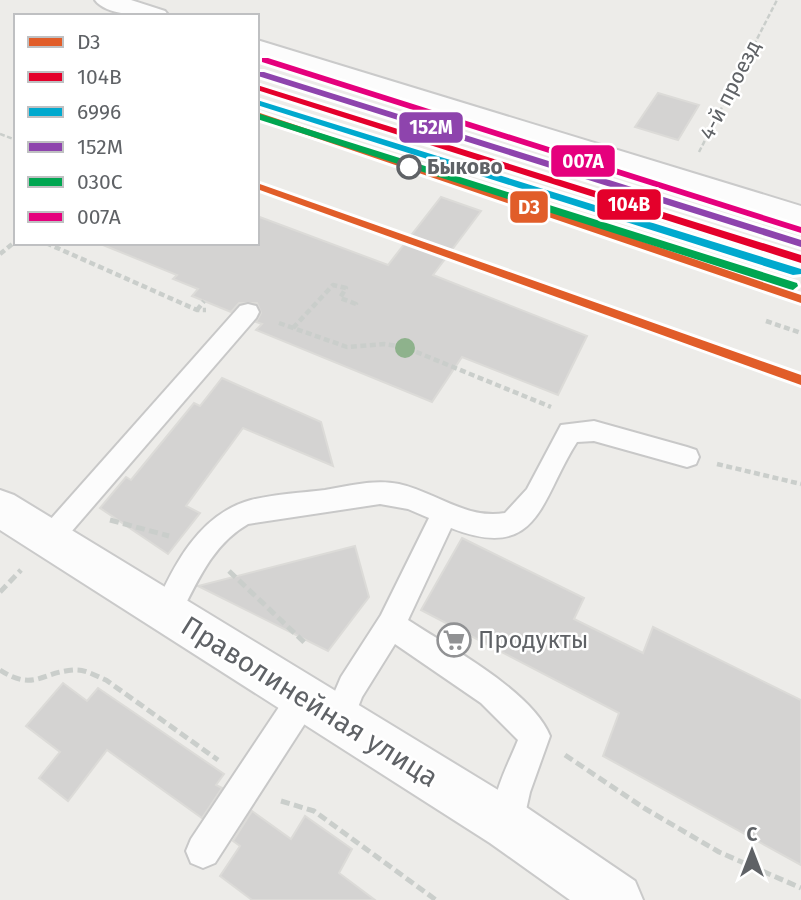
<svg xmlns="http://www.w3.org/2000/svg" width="801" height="900" viewBox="0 0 801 900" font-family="'Fira Sans',sans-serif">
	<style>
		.building { fill: #d4d3d2; stroke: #dcdbd8; stroke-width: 2 }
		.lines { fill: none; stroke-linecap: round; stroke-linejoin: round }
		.service-casing { stroke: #c8c8c8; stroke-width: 4 }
		.secondary-casing { stroke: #cacaca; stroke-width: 4 }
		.path-far2 { stroke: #cacecb; stroke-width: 2.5; stroke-dasharray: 5 2.5; stroke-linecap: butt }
		.path-far1 { stroke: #cacecb; stroke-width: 4.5; stroke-dasharray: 6 3.5; stroke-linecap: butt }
		.path { stroke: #cacecb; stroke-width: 5; stroke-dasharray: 9 4.5; stroke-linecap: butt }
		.service { fill: #fcfcfc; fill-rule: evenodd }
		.secondary { fill: #fcfcfc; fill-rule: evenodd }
		.rail-1-casing { stroke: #fff; stroke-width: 6 }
		.rail-2-casing { stroke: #fff; stroke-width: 6 }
		.rail-3-casing { stroke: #fff; stroke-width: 6 }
		.rail-4-casing { stroke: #fff; stroke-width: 6 }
		.rail-5-casing { stroke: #fff; stroke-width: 6 }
		.rail-6-casing { stroke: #fff; stroke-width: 6 }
		.rail-1 { fill: #e15d29; fill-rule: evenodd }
		.rail-2 { fill: #e4002b; fill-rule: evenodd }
		.rail-3 { fill: #00a9ce; fill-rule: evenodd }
		.rail-4 { fill: #8e44ad; fill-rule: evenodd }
		.rail-5 { fill: #00a651; fill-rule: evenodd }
		.rail-6 { fill: #e5007d; fill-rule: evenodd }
		.tree { fill: #8eb28c }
		.stop-dot { fill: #fff; stroke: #5f6266; stroke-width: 3.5 }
		.labels { text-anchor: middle; stroke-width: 5; stroke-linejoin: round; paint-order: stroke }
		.far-street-label { font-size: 21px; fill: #5f6266; stroke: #fff }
		.far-stop-label { font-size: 21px; font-weight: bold; fill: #5f6266; stroke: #fff; text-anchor: start }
		.poi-label { font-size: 24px; fill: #5f6266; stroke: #fff; text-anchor: start }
		.near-street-label { font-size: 28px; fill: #5f6266; stroke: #fff }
		.line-badge { stroke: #fff; stroke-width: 2.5 }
		.badge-label { font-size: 19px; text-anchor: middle; font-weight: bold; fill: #fff }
	</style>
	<rect width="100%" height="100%" fill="#edece9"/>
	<g class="building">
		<path d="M 658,93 L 699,105 L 678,140 L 635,127 Z"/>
		<path d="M 441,197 L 481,211 L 433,275 L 587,336 L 558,395 L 462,357 L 432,402 L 256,330 L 262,324 L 256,322 L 261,313 L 257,303 L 239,303 L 231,312 L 192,296 L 198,289 L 173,279 L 177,275 L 103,245 L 257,243 L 257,216 L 388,265 Z"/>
		<path d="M 222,378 L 321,422 L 333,466 L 243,428 L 186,506 L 200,513 L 168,554 L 100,508 L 126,477 L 131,480 L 194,403 L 200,406 Z"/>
		<path d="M 462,538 L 584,598 L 574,619 L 643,653 L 653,627 L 801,700 L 801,865 L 603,756 L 619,713 L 421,610 Z"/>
		<path d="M 355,546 L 369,597 L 328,651 L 198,586 Z"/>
		<path d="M 63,683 L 87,701 L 98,688 L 224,774 L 216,785 L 222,788 L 202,818 L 107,750 L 68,801 L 39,778 L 60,752 L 26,726 Z"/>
		<path d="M 252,811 L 291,839 L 305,816 L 352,849 L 339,873 L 375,900 L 252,900 L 220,876 L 240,846 L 233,841 Z"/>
	</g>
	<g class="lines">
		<defs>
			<g id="service">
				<path d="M 248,304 L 256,306 L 259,312 L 256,318 L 59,546 L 50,550 L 41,546 L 37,538 L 41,530 L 240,306 Z"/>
				<path d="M 594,421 L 687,447 L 696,450 L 699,457 L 696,464 L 687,467 L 594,441 L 577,442 C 540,499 540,563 451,528 L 408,620 C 449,647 532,691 550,736 L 530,792 L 520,837 L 508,841 L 496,837 C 484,807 507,768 518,740 L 481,703 L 395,644 L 362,697 L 349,730 L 338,734 L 327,730 L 323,719 L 341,677 L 381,615 L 429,518 L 408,509 L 380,504 L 248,524 C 211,545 196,585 177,621 L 167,625 L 157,621 L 153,612 C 173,566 199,514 251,500 C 275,494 300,493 325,490 C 349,486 374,479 399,484 C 435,492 467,520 505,513 L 527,489 L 561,425 Z"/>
				<path d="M 304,682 L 315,686 L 319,697 L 315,708 L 215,863 L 203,868 L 191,863 L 186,851 L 191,839 L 293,686 Z"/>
			</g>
			<g id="secondary">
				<path d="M 95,0 L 131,0 L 165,11 L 169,16 C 150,16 107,17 95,0 Z"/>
				<path d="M 257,40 L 801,206 L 801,226 L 257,55 Z"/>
				<path d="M 0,490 L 14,495 L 526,807 L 635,881 L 643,900 L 570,900 L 490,843 L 0,530 Z"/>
			</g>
		</defs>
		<use href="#service" class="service-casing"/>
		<use href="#secondary" class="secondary-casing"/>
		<g class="path-far2">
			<path d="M 0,134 L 16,140"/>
			<path d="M 699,152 L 777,0"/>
		</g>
		<g class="path-far1">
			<path d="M 46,243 L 197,310 L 206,310"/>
			<path d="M 0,254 L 16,241"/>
			<path d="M 197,310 L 204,301"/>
			<path d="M 766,321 L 801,333"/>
			<path d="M 279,323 L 347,347 L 384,344 L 404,347 L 551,407"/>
			<path d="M 293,328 L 333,285 L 346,288 L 340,298 L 356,304 L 355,307"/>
			<path d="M 717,464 L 801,484"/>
		</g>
		<g class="path">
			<path d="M 110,520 L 169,536"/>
			<path d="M 229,571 L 306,644"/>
			<path d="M 0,592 L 21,570"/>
			<path d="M 0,670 C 34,692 41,672 74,670 C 85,669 96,676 106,680 L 218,760"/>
			<path d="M 565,755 L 644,808 L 719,852 L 801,888"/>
			<path d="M 281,801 L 314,811 L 436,900"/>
		</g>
		<use href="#service" class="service"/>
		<use href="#secondary" class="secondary"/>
		<defs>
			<g id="rail-1">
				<path d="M 257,112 L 801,295 L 801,303 L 257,118 Z"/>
				<path d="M 257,183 L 801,375 L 801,385 L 257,189 Z"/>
			</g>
			<path id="rail-2" d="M 257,85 L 801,255 L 801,263 L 257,90 Z"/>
			<path id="rail-3" d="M 257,100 L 801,269 L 801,274 L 793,275 L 257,105 Z"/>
			<path id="rail-4" d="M 258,72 L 264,72 L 801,240 L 801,247 L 258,76 Z"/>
			<path id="rail-5" d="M 257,113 L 797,283 L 798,286 L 793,290 L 789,289 L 257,119 Z"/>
			<path id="rail-6" d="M 262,58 L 268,58 L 801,227 L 801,233 L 262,62 Z"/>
		</defs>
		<use href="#rail-1" class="rail-1-casing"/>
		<use href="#rail-2" class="rail-2-casing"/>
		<use href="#rail-3" class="rail-3-casing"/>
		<use href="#rail-4" class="rail-4-casing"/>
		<use href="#rail-5" class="rail-5-casing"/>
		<use href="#rail-6" class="rail-6-casing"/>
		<use href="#rail-1" class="rail-1"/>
		<use href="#rail-2" class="rail-2"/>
		<use href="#rail-3" class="rail-3"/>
		<use href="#rail-4" class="rail-4"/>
		<use href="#rail-5" class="rail-5"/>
		<use href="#rail-6" class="rail-6"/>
	</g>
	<circle class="tree" cx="405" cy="348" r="10"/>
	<defs>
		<symbol id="supermarket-ring" viewBox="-11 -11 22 22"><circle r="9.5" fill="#fff" stroke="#919294" stroke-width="1.5"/><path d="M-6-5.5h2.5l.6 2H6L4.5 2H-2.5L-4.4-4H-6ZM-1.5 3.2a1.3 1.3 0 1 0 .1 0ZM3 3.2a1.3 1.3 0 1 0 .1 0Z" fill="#919294"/></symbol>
	</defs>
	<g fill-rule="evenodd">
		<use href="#supermarket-ring" x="435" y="621" width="38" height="38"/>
	</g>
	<circle class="stop-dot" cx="409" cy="167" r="11"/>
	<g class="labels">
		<g class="far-street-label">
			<text transform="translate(730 90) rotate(-63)" y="7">4-й проезд</text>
		</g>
		<g class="far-stop-label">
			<text x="427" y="174">Быково</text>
		</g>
		<g class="poi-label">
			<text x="478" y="648">Продукты</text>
		</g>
		<g class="near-street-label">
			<text transform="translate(310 701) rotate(32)" y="10">Праволинейная улица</text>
		</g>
	</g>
	<g class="line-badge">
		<rect x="398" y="111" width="66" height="33" rx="7" fill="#8e44ad"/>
		<rect x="550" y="144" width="66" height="34" rx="7" fill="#e5007d"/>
		<rect x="596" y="188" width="66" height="33" rx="7" fill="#e4002b"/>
		<rect x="509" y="190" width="40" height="34" rx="7" fill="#e15d29"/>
	</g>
	<g class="badge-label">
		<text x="431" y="134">152М</text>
		<text x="583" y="168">007А</text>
		<text x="629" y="211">104В</text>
		<text x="529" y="214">D3</text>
	</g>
	<rect x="14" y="14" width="245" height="231" fill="#ffffff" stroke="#bfc0c2" stroke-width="2"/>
	<rect x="28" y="37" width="35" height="10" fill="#e15d29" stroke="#bfc0c2" stroke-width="2"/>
	<text x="77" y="49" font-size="21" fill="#5f6266">D3</text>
	<rect x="28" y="72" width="35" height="10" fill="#e4002b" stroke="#bfc0c2" stroke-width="2"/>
	<text x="77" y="84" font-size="21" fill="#5f6266">104В</text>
	<rect x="28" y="107" width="35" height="10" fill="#00a9ce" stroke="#bfc0c2" stroke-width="2"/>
	<text x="77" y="119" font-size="21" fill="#5f6266">6996</text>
	<rect x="28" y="142" width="35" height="10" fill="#8e44ad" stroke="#bfc0c2" stroke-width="2"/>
	<text x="77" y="154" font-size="21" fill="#5f6266">152М</text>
	<rect x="28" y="177" width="35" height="10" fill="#00a651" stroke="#bfc0c2" stroke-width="2"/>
	<text x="77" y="189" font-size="21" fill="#5f6266">030C</text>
	<rect x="28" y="212" width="35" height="10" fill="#e5007d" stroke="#bfc0c2" stroke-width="2"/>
	<text x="77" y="224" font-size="21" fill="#5f6266">007А</text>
	<g transform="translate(752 851)" stroke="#ffffff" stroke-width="5" paint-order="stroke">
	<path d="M0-5L12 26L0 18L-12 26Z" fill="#5f6266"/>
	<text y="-10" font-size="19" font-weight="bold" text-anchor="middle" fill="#5f6266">С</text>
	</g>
</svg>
